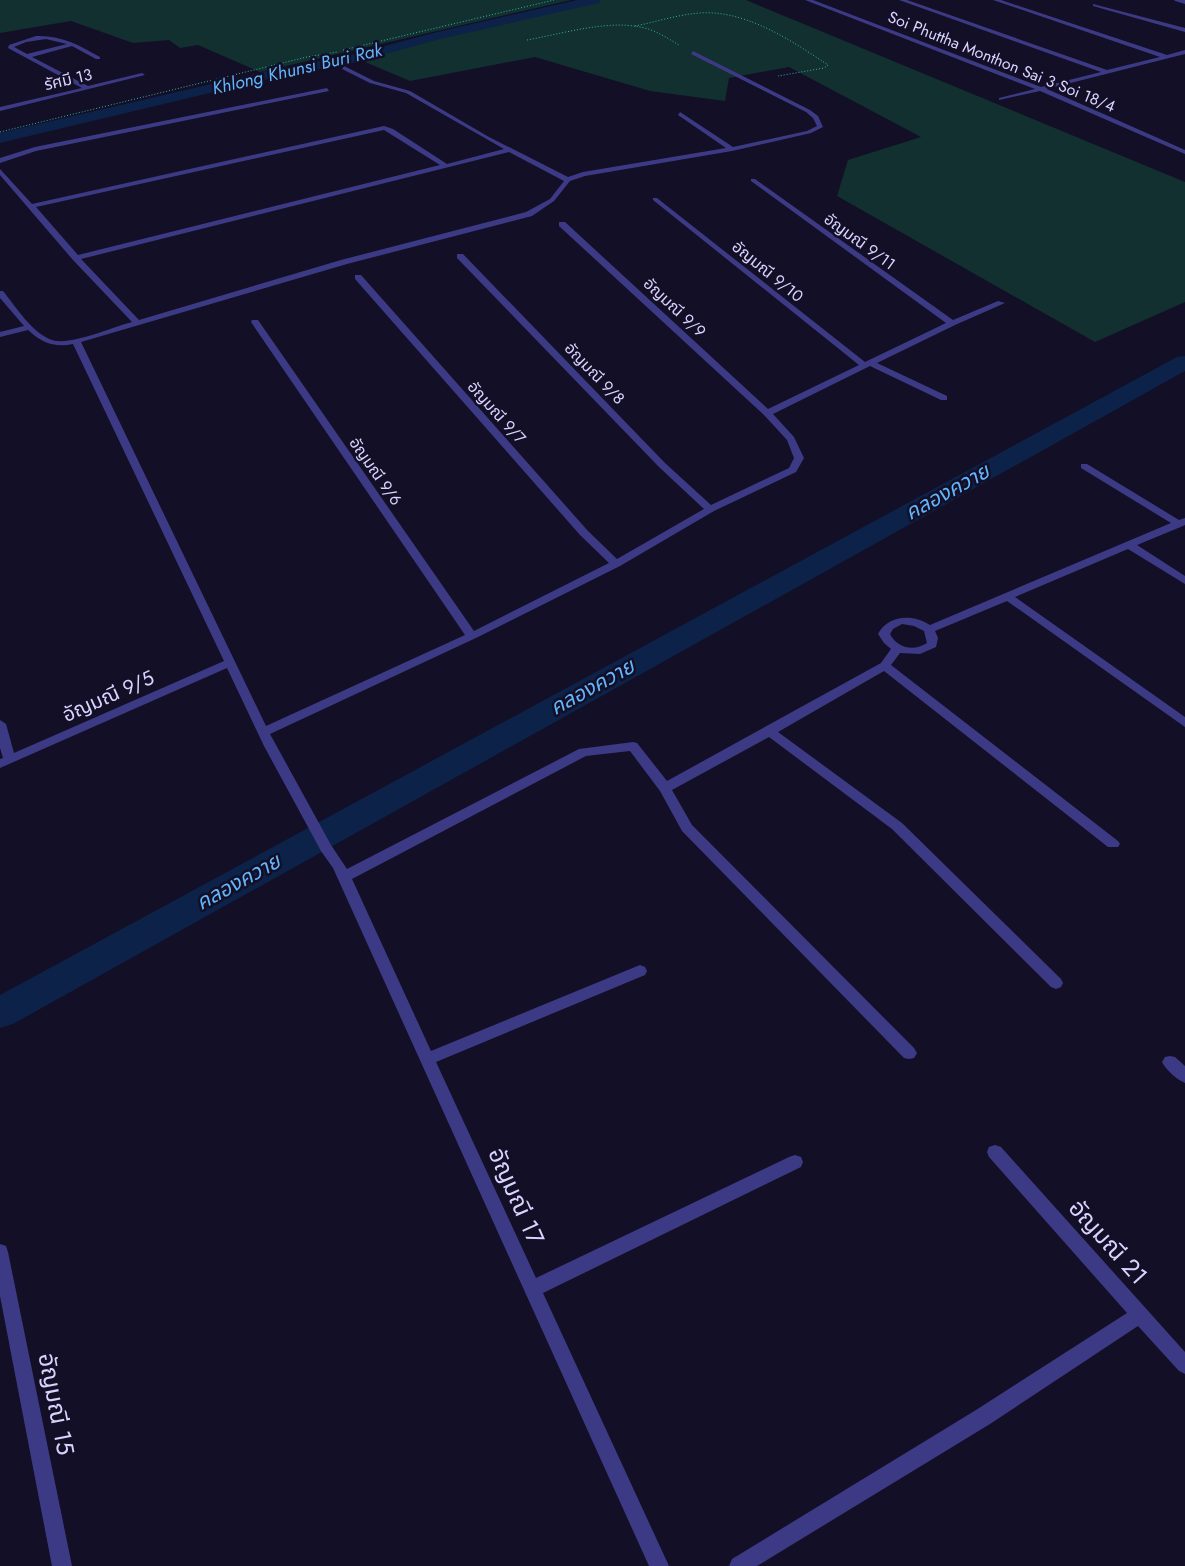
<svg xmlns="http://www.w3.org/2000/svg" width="1185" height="1566" viewBox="0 0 1185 1566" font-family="Jost,'Noto Sans Thai',sans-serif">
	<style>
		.green { fill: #12302f }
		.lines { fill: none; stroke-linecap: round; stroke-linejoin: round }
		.canal { fill: #0c2248; fill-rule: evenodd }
		.path { stroke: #2fb8b0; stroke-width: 1; stroke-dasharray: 1 2; stroke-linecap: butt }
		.minor { fill: #3d3a85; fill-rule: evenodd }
		.labels { text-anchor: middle; stroke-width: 5; stroke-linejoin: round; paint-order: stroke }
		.far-street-label { font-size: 16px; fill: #d9d4ff; stroke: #130f26 }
		.far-water-label { font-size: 18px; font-style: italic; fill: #62b6ff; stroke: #130f26 }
		.street-label { font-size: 20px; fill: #d9d4ff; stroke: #130f26 }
		.water-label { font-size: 21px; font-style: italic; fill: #62b6ff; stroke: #130f26 }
		.near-street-label { font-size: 24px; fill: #d9d4ff; stroke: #130f26 }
	</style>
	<rect width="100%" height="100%" fill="#130f26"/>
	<g class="green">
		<path d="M 0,0 L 571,0 L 260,72 L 198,45 L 180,48 L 169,40 L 133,43 L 71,21 L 0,33 Z"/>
		<path d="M 601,0 L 746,0 L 1185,182 L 1185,302 L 1095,342 L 837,196 L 848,160 L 921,137 L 789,67 L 729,78 L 725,101 L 650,91 L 535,57 L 410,81 L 351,56 Z"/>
	</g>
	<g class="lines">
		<g class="canal">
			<path d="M 577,0 L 600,0 L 599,3 L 440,39 L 345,65 L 289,74 L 0,143 L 0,133 L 289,66 L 344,57 L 437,32 Z"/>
			<path d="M 1185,356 L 1185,371 L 13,1024 L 0,1028 L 0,995 L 1177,357 Z"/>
		</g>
		<g class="path">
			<path d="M 635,26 C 661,21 688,11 714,13 C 755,16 795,43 828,65 L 824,68 L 778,76"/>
			<path d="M 527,40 C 561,34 606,20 640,27 C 654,29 667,38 679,45"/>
			<path d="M 343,50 L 554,0"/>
			<path d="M 0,132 L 307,57 L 337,52"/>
		</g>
		<g class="minor">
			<path d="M 805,0 L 813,0 L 1041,87 L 1101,72 L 899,0 L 907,0 L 1107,70 L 1160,57 L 993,0 L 1001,0 L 1167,55 L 1185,50 L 1185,54 L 1169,58 L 1047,89 L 1185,150 L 1185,154 L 1040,91 L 999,100 L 999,98 L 1035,89 Z"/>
			<path d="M 1174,0 L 1185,0 L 1185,4 L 1175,1 Z"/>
			<path d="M 1093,4 L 1185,28 L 1185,32 L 1093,6 Z"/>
			<path d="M 36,36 C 61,35 79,45 100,57 L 100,59 L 96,59 L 72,46 L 32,57 L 88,86 L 142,73 L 145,75 L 0,111 L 0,107 L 82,88 L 8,48 L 9,45 ZM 46,39 L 67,44 L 27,54 L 14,47 L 26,42 Z"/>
			<path d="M 693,51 L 810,110 L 818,116 L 823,127 L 811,133 L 732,151 L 585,176 L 570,181 L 554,201 L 532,216 L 347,264 L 81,342 L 266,726 L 465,635 L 251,322 L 252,320 L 258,320 L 474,631 L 609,563 L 580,535 L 355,279 L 355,275 L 361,275 L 588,531 L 617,559 L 704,509 L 659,467 L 457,258 L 457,254 L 463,254 L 665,463 L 711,505 L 789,468 L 794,458 L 787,440 L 764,415 L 559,226 L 559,222 L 565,222 L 768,409 L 859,365 L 653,200 L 653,198 L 657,198 L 865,362 L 946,323 L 751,181 L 751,179 L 755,179 L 953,320 L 998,301 L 1005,303 L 955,325 L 877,363 L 947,396 L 947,400 L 941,400 L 870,366 L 773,414 L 794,437 L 804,458 L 796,472 L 714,511 L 620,566 L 476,638 L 270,734 L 331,845 L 347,869 L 579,749 L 633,742 L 637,743 L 667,781 L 881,663 L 891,649 L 884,643 L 878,634 C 888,614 914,614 930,625 L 1171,523 L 1081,468 L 1081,464 L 1087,464 L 1179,520 L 1185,518 L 1185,525 L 1183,526 L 1137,545 L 1185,576 L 1185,584 L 1128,549 L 1015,597 L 1185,717 L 1185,727 L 1007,601 L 935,631 L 938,638 L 936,647 L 920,654 L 900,653 L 891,665 L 1118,841 L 1120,844 L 1118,847 L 1108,847 L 884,671 L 778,732 L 902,823 L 1061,979 L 1063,983 L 1061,987 L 1056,989 L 1051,987 L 892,829 L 769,737 L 672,790 L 692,825 L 914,1048 L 917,1053 L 914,1058 L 909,1059 L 904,1058 L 682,831 L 660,791 L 630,751 L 586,756 L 352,879 L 431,1051 L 635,967 L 640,965 L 645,967 L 647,971 L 645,975 L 436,1062 L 536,1278 L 789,1157 L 795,1155 L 801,1157 L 803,1162 L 801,1167 L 543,1293 L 669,1566 L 649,1566 L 333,868 L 321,851 L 264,746 L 227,668 L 0,768 L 0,759 L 3,758 L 0,748 L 0,720 L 6,724 L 14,753 L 224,661 L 73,344 C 55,348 42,343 28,330 L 0,337 L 0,332 L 24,326 L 0,298 L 0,291 L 3,291 C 16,307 32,333 52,340 C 70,346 113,327 132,322 L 73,260 L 0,175 L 0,169 L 32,204 L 384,126 L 393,129 L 447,164 L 504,149 L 406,93 L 370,83 L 342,69 L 344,66 L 374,81 L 410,91 L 489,137 L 568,177 L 583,172 L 726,148 L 678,115 L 680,112 L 733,147 L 807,131 L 817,126 L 813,118 L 806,112 L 691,54 ZM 384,130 L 440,165 L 78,255 L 36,207 ZM 509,152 L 564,181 L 550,199 L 526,212 L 341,260 L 139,320 L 81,259 ZM 902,624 L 914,626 L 924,631 L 927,643 C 914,652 897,648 890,634 L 893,629 Z"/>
			<path d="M 327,88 L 329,91 L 36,151 L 0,163 L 0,158 L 35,147 Z"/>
			<path d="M 1170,1056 L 1175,1057 L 1185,1066 L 1185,1083 C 1176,1079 1166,1070 1162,1062 L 1165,1057 Z"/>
			<path d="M 995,1145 L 1001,1147 L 1185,1352 L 1185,1374 L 1179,1371 L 1138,1326 L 990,1424 L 757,1566 L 729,1566 L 732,1559 L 976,1410 L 1127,1313 L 989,1157 L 987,1152 L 989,1147 Z"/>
			<path d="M 0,1244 L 6,1246 L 8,1252 L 72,1566 L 52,1566 L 0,1296 Z"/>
		</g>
	</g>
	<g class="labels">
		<g class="far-street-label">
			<text transform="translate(1002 61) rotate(22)" y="6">Soi Phuttha Monthon Sai 3 Soi 18/4</text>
			<text transform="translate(68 79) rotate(-13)" y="6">รัศมี 13</text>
			<text transform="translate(860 241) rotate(36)" y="6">อัญมณี 9/11</text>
			<text transform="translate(768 271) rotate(39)" y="6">อัญมณี 9/10</text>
			<text transform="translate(675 307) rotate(43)" y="6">อัญมณี 9/9</text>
			<text transform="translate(595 373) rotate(46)" y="6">อัญมณี 9/8</text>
			<text transform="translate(497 412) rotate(48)" y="6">อัญมณี 9/7</text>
			<text transform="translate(376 471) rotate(55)" y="6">อัญมณี 9/6</text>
		</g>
		<g class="far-water-label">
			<text transform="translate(297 69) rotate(-13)" y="6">Khlong Khunsi Buri Rak</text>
		</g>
		<g class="street-label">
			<text transform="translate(108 696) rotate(-24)" y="7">อัญมณี 9/5</text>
		</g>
		<g class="water-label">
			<text transform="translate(947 492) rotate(-29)" y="7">คลองควาย</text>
			<text transform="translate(592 687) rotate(-29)" y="7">คลองควาย</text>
			<text transform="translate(238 882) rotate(-29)" y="7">คลองควาย</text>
		</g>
		<g class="near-street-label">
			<text transform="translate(516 1196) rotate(66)" y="8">อัญมณี 17</text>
			<text transform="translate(1108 1242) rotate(48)" y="8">อัญมณี 21</text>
			<text transform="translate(56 1404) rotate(79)" y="8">อัญมณี 15</text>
		</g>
	</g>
</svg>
